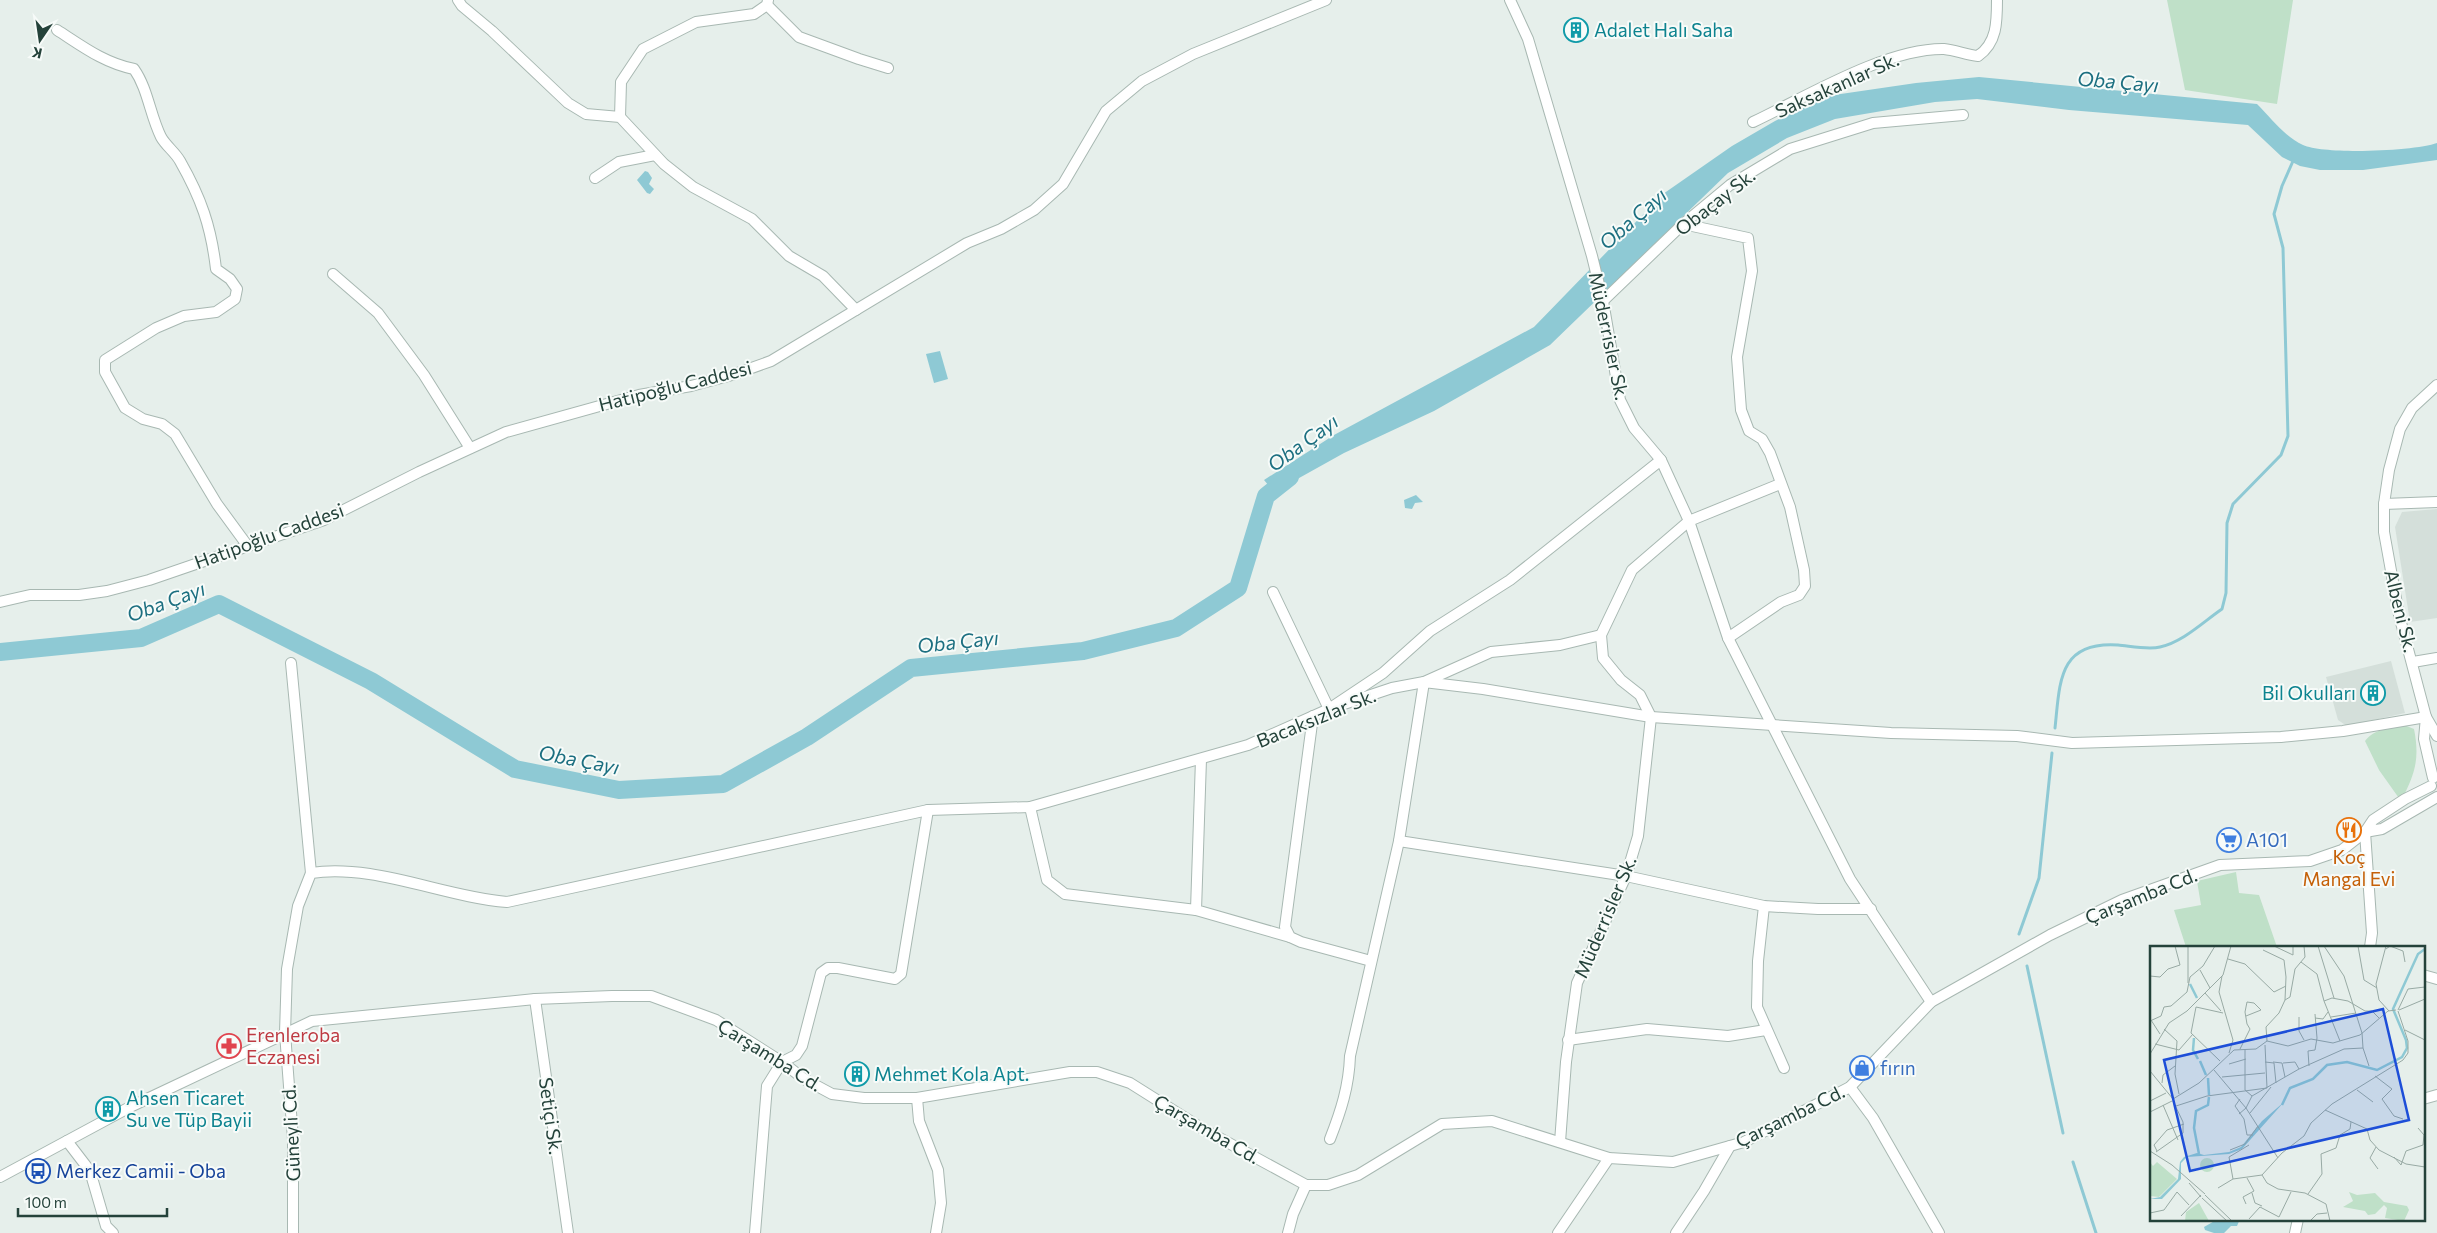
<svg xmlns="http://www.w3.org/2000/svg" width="2437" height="1233" viewBox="0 0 2437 1233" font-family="Commissioner,sans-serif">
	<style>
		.built { fill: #d4dfda }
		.green { fill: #bfe0c8 }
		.water { fill: #8ec9d4 }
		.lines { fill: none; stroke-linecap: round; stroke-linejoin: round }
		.stream { stroke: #8ec9d4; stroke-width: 3 }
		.river { stroke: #8ec9d4; stroke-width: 18 }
		.minor-casing { stroke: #a8b8b2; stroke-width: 12 }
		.minor { stroke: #fff; stroke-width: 10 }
		.labels { text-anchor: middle; stroke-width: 4; stroke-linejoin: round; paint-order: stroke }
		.culture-label { font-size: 19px; fill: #0d838f; stroke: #f7fbf9; text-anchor: start }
		.street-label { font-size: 19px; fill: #24423a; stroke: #f7fbf9 }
		.shop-label { font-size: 19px; fill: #366cbe; stroke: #f7fbf9; text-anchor: start }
		.food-label { font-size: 19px; fill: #c56008; stroke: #f7fbf9 }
		.health-label { font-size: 19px; fill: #be3a42; stroke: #f7fbf9; text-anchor: start }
		.transit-label { font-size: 19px; fill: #164399; stroke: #f7fbf9; text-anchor: start }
		.water-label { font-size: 20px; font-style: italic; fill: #1c6f80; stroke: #f7fbf9 }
		.inset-river { fill: none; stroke: #8ec9d4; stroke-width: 2.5 }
		.inset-road { fill: none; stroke: #98aaa4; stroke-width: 1 }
		.view { fill: #1d4ed8; fill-opacity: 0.15; stroke: #1d4ed8; stroke-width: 2.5 }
		.inset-edge { fill: none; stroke: #24423a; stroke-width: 2.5 }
	</style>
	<rect width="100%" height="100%" fill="#e6efeb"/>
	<g class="built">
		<path d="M 2437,509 L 2437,618 L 2410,622 L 2395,527 L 2402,512 Z"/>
		<path d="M 2391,661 L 2405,713 L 2347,726 L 2338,720 L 2326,677 Z"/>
	</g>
	<g class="green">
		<path d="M 2167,0 L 2293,0 L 2277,104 L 2185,90 Z"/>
		<path d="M 2404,725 L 2414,729 C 2420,759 2415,774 2401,801 L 2379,770 L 2365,741 C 2374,729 2390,728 2404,725 Z"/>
		<path d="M 2236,872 L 2239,893 L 2259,895 L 2277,947 L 2186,947 L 2174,910 L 2201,905 L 2197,881 Z"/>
	</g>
	<g class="water">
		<path d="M 1979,77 L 2257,104 C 2271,118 2285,137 2303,145 C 2325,155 2415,151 2437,143 L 2437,160 L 2363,170 L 2320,170 L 2300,166 L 2282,157 L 2248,125 L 2069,110 L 1977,99 L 1935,102 L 1835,119 L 1787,138 L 1728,173 L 1550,345 L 1434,411 L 1344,453 L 1274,492 L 1264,480 L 1334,435 L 1534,327 L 1663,194 L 1732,146 L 1775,121 L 1827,96 L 1916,83 Z"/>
		<path d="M 645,171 L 648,172 L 652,178 L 649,184 L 654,189 L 650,194 L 647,193 L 637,180 Z"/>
		<path d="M 940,351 L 948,379 L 934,383 L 926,354 Z"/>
		<path d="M 1416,495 L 1423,502 L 1415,503 L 1412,509 L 1405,508 L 1404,500 Z"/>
		<path d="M 2218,1219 L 2240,1219 L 2237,1226 L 2231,1226 L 2224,1233 L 2214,1233 L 2205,1230 L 2204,1227 Z"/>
	</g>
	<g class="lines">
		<g class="stream">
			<path d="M 2055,728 C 2060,682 2058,641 2118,645 C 2130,646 2148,650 2160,647 C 2183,642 2203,622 2222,609 L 2226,593 L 2227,523 L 2233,504 L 2281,455 L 2288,436 L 2283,248 L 2274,214 L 2282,186 L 2293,161"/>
			<path d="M 2019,934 L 2039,878 L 2052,753"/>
			<path d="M 2027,966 L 2063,1133"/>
			<path d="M 2073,1162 L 2096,1233"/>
		</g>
		<path class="river" d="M 0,652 L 141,638 L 219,604 L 371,681 L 515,769 L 619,790 L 723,784 L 807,737 L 911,668 L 1083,651 L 1176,628 L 1238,588 L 1266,496 L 1290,477"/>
		<defs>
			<g id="minor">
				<path d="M 458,0 L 462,6 L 492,31 L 568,103 L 586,114 L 620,117 L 664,164 L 693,187 L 752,219 L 789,256 L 823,276 L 856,310"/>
				<path d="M 1510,0 L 1528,39 L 1592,256 L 1603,301 L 1620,400 L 1634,428 L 1661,460 L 1689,521 L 1632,570 L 1601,635 L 1603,658 L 1621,680 L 1640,695 L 1651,717 L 1638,836 L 1626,876 L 1577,983 L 1566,1062 L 1560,1142"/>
				<path d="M 767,5 L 799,37 L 859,59 L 888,68"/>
				<path d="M 57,30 C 82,46 104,63 134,69 C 148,89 150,115 161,137 C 166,146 175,152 180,161 C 201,198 211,226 216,269 L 230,279 L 237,289 L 235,299 L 216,312 L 184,316 L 156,328 L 105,360 L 105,372 L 125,408 L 143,419 L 162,424 L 175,434 L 217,504 L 247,545"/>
				<path d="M 620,117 L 621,82 L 643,49 L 696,22 L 754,14 L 767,5 L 768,0"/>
				<path d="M 1753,122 C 1806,97 1886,48 1944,49 C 1955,50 1967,55 1978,56 C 1997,43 1997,22 1997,0"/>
				<path d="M 595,178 L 619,162 L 655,155"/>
				<path d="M 1683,224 L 1748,238 L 1752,271 L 1737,357 L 1741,410 L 1749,431 L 1762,439 L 1770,453 L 1790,507 L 1804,570 L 1805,586 L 1799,595 L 1781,602 L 1728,638"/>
				<path d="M 333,274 L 378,313 L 424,375 L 470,448"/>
				<path d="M 1603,301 L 1683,224 L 1730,185 L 1790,149 L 1873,123 L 1963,115"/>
				<path d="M 2437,385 L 2412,408 L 2400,429 L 2389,470 L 2384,504 L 2384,532 L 2399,615 L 2426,717 L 2437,736"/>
				<path d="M 1780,484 L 1689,521 L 1728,638 L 1850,879 L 1931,1002"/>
				<path d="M 2384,504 L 2437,502"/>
				<path d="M 1273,592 L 1329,709 L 1383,673 L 1430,631 L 1510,580 L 1661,460"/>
				<path d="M 0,602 L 30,595 L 79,595 L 107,591 L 149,580 L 324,520 L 419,472 L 506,432 L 639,395 L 691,386 L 732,375 L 771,361 L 967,243 L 1001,229 L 1034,210 L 1063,184 L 1106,111 L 1142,81 L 1193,54 L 1326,0"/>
				<path d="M 2413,662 L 2437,658"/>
				<path d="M 291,663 L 311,873"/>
				<path d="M 1313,716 L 1285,927 L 1290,937 L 1301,942 L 1371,961"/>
				<path d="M 2426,717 L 2424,739 L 2433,778"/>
				<path d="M 1201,759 L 1196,910 L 1290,937"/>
				<path d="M 1030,807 L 1047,880 L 1065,894 L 1196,910"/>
				<path d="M 2365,832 L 2372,933 L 2370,947"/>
				<path d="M 2365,832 L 2382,829 L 2437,797"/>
				<path d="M 1399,841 L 1626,876 L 1764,906 L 1818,909 L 1871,909"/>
				<path d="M 1764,906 L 1758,961 L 1757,1007 L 1784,1068"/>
				<path d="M 2423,975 L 2437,979"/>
				<path d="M 535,999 L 568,1233"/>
				<path d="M 1568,1040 L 1647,1029 L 1728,1036 L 1766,1030"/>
				<path d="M 1850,1087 L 1873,1118 L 1939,1233"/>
				<path d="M 917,1098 L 919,1121 L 938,1170 L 941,1203 L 936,1233"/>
				<path d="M 2423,1099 L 2437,1095"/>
				<path d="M 1330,1139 C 1341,1111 1349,1086 1350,1056 L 1399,841 L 1424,682 L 1483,689 L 1651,717 L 1891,733 L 2017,736 L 2072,743 L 2281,737 L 2343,731 L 2426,717"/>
				<path d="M 67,1141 L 90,1171 L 106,1226 L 113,1233"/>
				<path d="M 0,1177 L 130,1107 L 312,1021 L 535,999 L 612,996 L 651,996 L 716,1020 L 782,1062 L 804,1079 L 832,1094 L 864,1098 L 917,1098 L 1070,1072 L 1097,1072 L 1130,1083 L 1203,1129 L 1306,1185 L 1328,1185 L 1358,1175 L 1442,1124 L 1492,1121 L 1609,1158 L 1673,1162 L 1744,1142 L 1850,1087 L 1931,1002 L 2050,935 L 2122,900 L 2220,865 L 2310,861 L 2342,850 L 2365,832 L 2373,820 L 2405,799 L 2431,786"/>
				<path d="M 293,1233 L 293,1139 L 285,1033 L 287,969 L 298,906 L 311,873 C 373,863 444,897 507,902 L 928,810 L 1030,807 L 1248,745 L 1329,709 L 1392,688 L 1424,682 L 1491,652 L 1560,645 L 1601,635"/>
				<path d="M 755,1233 L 767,1086 L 782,1062 L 796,1055 L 802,1046 L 821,973 L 828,968 L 838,968 L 895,979 L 901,974 L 928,810"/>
				<path d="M 1288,1233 L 1293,1214 L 1306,1185"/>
				<path d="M 1558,1233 L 1609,1158"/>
				<path d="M 1676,1233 L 1704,1191 L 1730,1146"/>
				<path d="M 2295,1233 L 2298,1219"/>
			</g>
		</defs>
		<use href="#minor" class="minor-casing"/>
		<use href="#minor" class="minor"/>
	</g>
	<defs>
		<symbol id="building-ring" viewBox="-11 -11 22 22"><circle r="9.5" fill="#f7fbf9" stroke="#0f9aa8" stroke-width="1.5"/><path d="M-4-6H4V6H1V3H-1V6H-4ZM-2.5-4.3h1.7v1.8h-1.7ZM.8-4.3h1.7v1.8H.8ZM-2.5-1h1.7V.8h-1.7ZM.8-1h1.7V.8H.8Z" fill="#0f9aa8"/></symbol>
		<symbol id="restaurant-ring" viewBox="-11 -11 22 22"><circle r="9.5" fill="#f7fbf9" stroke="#e8710a" stroke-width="1.5"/><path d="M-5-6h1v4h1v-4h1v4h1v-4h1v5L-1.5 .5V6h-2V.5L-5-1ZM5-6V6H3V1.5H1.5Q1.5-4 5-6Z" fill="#e8710a"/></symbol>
		<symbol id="supermarket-ring" viewBox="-11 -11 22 22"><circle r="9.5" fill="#f7fbf9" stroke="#3f7fe0" stroke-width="1.5"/><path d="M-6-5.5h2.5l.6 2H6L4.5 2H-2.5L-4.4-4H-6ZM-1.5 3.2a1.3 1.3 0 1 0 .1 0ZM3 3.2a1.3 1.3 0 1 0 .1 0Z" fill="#3f7fe0"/></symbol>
		<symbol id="pharmacy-ring" viewBox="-11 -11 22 22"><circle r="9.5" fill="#f7fbf9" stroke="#e0444e" stroke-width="1.5"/><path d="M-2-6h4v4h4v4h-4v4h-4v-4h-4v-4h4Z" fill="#e0444e"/></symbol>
		<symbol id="shop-ring" viewBox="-11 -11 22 22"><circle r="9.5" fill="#f7fbf9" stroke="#3f7fe0" stroke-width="1.5"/><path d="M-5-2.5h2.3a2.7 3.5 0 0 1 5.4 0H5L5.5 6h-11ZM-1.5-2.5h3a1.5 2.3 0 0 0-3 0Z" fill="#3f7fe0"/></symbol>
		<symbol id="bus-ring" viewBox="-11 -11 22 22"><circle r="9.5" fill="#f7fbf9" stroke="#1a4fb4" stroke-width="1.5"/><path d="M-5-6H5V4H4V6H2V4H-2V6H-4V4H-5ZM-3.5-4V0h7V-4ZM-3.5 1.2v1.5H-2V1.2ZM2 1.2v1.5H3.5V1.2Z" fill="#1a4fb4"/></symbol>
	</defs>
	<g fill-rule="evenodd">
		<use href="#building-ring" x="1562" y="16" width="28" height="28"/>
		<use href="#building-ring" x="2359" y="679" width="28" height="28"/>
		<use href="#restaurant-ring" x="2335" y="816" width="28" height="28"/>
		<use href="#supermarket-ring" x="2215" y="826" width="28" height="28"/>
		<use href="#pharmacy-ring" x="215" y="1032" width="28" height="28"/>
		<use href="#shop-ring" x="1848" y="1054" width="28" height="28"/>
		<use href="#building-ring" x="843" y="1060" width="28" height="28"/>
		<use href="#building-ring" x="94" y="1095" width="28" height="28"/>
		<use href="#bus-ring" x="24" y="1157" width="28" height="28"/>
	</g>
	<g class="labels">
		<g class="culture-label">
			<text x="1594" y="37">Adalet Halı Saha</text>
			<text x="2356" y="700" text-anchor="end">Bil Okulları</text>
			<text x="874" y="1081">Mehmet Kola Apt.</text>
			<text x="126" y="1105">Ahsen Ticaret<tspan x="126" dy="22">Su ve Tüp Bayii</tspan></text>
		</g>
		<g class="street-label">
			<text transform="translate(1837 85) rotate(-24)" y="7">Saksakanlar Sk.</text>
			<text transform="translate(1715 202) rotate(-38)" y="7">Obaçay Sk.</text>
			<text transform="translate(1609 336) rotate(78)" y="7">Müderrisler Sk.</text>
			<text transform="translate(675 386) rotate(-14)" y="7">Hatipoğlu Caddesi</text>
			<text transform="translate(269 536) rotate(-20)" y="7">Hatipoğlu Caddesi</text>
			<text transform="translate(2401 611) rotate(76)" y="7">Albeni Sk.</text>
			<text transform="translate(1316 718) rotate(-22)" y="7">Bacaksızlar Sk.</text>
			<text transform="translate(2141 896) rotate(-22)" y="7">Çarşamba Cd.</text>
			<text transform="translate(1605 917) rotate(-67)" y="7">Müderrisler Sk.</text>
			<text transform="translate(770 1055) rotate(32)" y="7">Çarşamba Cd.</text>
			<text transform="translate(551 1116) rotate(82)" y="7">Setiçi Sk.</text>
			<text transform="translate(1790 1116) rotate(-26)" y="7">Çarşamba Cd.</text>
			<text transform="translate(1207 1129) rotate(30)" y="7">Çarşamba Cd.</text>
			<text transform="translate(291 1133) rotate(-93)" y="7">Güneyli Cd.</text>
		</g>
		<g class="shop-label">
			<text x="2246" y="847">A101</text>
			<text x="1880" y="1075">fırın</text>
		</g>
		<g class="food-label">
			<text x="2349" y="864">Koç<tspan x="2349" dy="22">Mangal Evi</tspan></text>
		</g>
		<g class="health-label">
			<text x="246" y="1042">Erenleroba<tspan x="246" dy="22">Eczanesi</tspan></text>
		</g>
		<g class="transit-label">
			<text x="56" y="1178">Merkez Camii - Oba</text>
		</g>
		<g class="water-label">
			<text transform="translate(2118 82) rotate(5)" y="7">Oba Çayı</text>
			<text transform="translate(1633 219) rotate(-41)" y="7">Oba Çayı</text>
			<text transform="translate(1303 443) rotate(-36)" y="7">Oba Çayı</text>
			<text transform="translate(166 602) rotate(-20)" y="7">Oba Çayı</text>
			<text transform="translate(958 642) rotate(-6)" y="7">Oba Çayı</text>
			<text transform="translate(579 760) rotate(11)" y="7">Oba Çayı</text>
		</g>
	</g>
	<g transform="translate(2150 946)">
		<rect width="275" height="275" fill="#e6efeb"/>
		<path d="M50 219a7 7 0 1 1 14 0a7 7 0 1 1-14 0ZM 0,216 L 3,220 L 7,216 L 27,233 L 9,251 L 0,250 ZM 199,246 L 207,249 L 225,247 L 234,256 L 257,260 L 259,264 L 254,275 L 235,272 L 237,262 L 234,259 L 225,268 L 218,269 L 215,265 L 193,261 L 203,255 ZM 49,257 L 59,275 L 35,275 L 36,266 Z" fill="#bfe0c8"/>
		<path d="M 134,156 L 92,203 L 79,208 L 37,211 L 31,217 L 31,233 L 12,253 L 0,253 L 10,251 L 28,233 L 30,216 L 34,211 L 47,207 L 54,209 L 79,206 L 91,201 L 112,175 Z" fill="#8ec9d4"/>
		<path class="inset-river" d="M 40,38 L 47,52M 44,92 L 43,104 L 48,113M 50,115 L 56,129M 58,132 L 59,149M 132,159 L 140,142 L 163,133 L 177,119 L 197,116 L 227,124 L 252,111 L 257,102 L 256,94 L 243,63 L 268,8 L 275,3M 49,208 L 44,182 L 46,165 L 58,159 L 59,151"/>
		<path class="inset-road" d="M 38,0 L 38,37M 124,0 L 143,9 L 143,0M 168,0 L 184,52M 208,0 L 214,34 L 227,42M 236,0 L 226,38 L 229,54 L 239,65M 236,3 L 240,0 L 253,5 L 255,16M 113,4 L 134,14 L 136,31 L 135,54 L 129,67 L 116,81 L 117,95M 78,13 L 95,18 L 124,46 L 136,40M 151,16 L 167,28 L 174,55M 50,24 L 60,42M 0,30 L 10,31 L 18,23 L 30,19 L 25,0M 72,30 L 69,46 L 83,94 L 79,107M 55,47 L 71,65M 135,54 L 140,51 L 145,23 L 155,11 L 154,0M 46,61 L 41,87 L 70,115M 46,61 L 73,67M 248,64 L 258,43 L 275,41M 249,64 L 275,53M 149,71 L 149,85 L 154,94M 181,71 L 206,67M 165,72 L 173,73 L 178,66M 1,74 L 10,88M 0,75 L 11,70 L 14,61 L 21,60 L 37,46 L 40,31 L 53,20 L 65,0M 14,83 L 27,95 L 25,128 L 29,148M 255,84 L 275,94M 190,95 L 174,55 L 182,52 L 198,55 L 215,65 L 222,65 L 229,72M 5,98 L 29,104 L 43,88M 213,102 L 219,120M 90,103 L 100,83 L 97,78 L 95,66 L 97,56 L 104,57 L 111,64 L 96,70M 95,104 L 95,144 L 102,150 L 96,162 L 128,212M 0,108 L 19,77 L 37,65 L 73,29 L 81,0M 115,116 L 124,117 L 126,137M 123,116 L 132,117 L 135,131M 133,117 L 145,116 L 149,123M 79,118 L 96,113M 159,120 L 158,105 L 165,104 L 167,92 L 165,68M 64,124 L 96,162 L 89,168M 0,125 L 23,153M 225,130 L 242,143 L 232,153 L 244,170 L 253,173M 72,131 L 115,127M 12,137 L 13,129 L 25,120M 207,144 L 223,156M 102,150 L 149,123 L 194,103 L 213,102 L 212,87 L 194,30 L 174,0M 23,153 L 49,137 L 84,104 L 106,103 L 117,95 L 138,100 L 161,93 L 183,97 L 210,89 L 238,65 L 246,64M 90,153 L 85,160 L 94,173 L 97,189 L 103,189M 0,155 L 16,147M 13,159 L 28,194M 26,160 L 57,150 L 117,142 L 115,99M 175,164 L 217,183 L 220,194 L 229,204 L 256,218 L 275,221M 0,166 L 22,155M 100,167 L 121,141M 226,201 L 220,212 L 228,223M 80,204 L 95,198 L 108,180M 0,205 L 22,219 L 55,248M 7,205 L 4,199 L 17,184 L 34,178M 6,206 L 33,187 L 33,176 L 23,155M 244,211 L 251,219 L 256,205 L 273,199 L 274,189 L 268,182M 112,229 L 132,207 L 154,190 L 161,177 L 182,158 L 253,114 L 258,107 L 258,95 L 248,65M 112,229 L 117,237 L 128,243 L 155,247 L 176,258 L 180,275M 83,233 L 79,211 L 99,199M 39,237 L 51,251M 68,242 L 83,233 L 112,229M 102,247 L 105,257 L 112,260M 158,248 L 172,228 L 171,208 L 186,202 L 190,189 L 200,183 L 201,176M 55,249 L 82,275M 52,252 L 77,275M 96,258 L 93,251 L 104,245 L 97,232M 0,267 L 14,264 L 27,246 L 39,259M 31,270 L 51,249M 99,273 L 110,261 L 129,271 L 141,246M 160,275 L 167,268 L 177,267"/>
		<path class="view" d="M 233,63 L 259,174 L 40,225 L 14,114 Z"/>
		<rect width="275" height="275" class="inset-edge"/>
	</g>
	<g transform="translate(40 40) rotate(193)" stroke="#f7fbf9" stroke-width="4" paint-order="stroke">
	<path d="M0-4L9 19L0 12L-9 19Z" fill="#24423a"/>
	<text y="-8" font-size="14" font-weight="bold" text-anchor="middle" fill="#24423a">K</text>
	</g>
	<path d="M18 1208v8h149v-8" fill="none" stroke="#24423a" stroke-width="2.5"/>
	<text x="25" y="1208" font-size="15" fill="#24423a" stroke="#f7fbf9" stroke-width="4" paint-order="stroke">100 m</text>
</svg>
